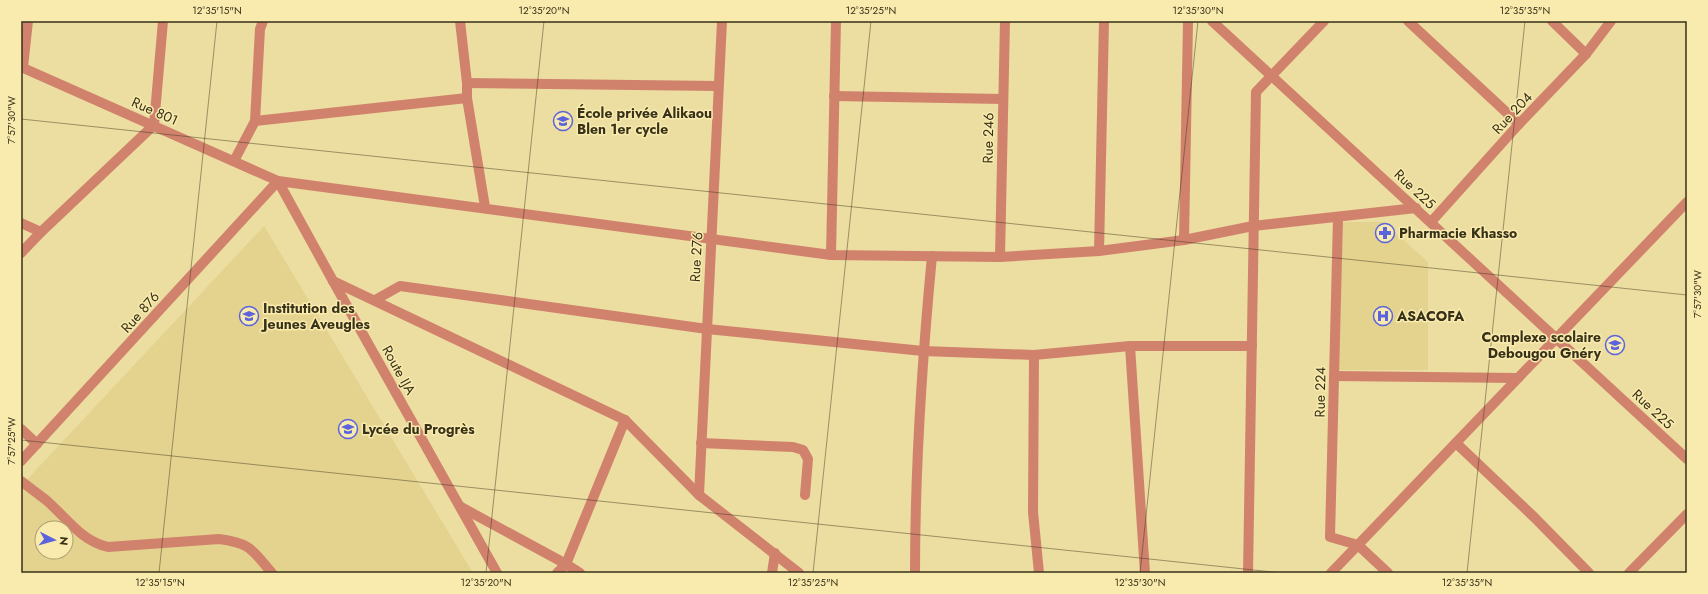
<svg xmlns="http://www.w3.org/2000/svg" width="1708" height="594" viewBox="0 0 1708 594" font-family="Jost,sans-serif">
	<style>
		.built { fill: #e4d38f; fill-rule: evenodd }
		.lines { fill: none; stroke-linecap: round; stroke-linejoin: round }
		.minor { stroke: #d1826d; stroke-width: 10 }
		.ticks { fill: none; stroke: #373119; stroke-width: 1; stroke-opacity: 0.45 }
		.labels { text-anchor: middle; stroke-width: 3; stroke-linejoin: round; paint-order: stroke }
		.street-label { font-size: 14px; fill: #373119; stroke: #f9eaad }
		.poi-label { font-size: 14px; font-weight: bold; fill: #373119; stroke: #f9eaad; text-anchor: start }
		.neatline { fill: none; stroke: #373119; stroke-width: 1.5 }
		.ticks-label { font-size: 10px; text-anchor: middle; fill: #373119 }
	</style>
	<rect width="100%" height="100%" fill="#ecdda0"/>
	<g class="built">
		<path d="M 1337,222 L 1383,222 L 1428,262 L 1428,370 L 1337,370 Z"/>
		<path d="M 264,226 L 473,573 L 21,573 L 21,486 ZM 42,528 L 66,528 L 66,552 L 42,552 Z"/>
	</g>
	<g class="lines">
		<g class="minor">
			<path d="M 460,21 L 467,83 L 467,98 L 485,207"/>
			<path d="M 1212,21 L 1687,459"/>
			<path d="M 1408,21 L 1519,124"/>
			<path d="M 1552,21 L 1586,54"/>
			<path d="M 21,67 L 278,181 L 831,255 L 1000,257 L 1099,251 L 1184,240 L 1253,226 L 1416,208"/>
			<path d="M 23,67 L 28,21"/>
			<path d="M 467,83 L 718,86"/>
			<path d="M 834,96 L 1003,99"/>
			<path d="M 255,121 L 467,98"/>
			<path d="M 234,161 L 255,121 L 260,29 L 263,21"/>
			<path d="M 278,181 L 333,281 L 497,573"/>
			<path d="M 1338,218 L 1330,537 L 1358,545 L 1388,573"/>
			<path d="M 1431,222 L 1519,124 L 1586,54 L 1611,21"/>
			<path d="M 21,223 L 41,232"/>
			<path d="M 1184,240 L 1188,21"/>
			<path d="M 1099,251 L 1104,21"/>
			<path d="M 21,253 L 41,232 L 154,125 L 163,21"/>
			<path d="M 831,255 L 836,21"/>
			<path d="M 1000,257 L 1005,21"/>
			<path d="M 333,281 L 625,420 L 699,495 L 799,573"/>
			<path d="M 375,300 L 400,286 L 707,329 L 923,351 L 1034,355 L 1130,346 L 1252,346"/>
			<path d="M 1130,346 L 1145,573"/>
			<path d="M 1034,355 L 1033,512 L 1039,573"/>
			<path d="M 1334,376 L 1518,378"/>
			<path d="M 21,429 L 37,444"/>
			<path d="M 701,443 L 793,447 L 803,450 L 808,459 L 805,495"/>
			<path d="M 1456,443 L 1534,517 L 1589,573"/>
			<path d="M 21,461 L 278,181"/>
			<path d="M 21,481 C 29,487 38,494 46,500 C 67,518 80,540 108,547 L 219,539 C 251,543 252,550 272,573"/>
			<path d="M 699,495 L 722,21"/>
			<path d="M 461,507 L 566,564 L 580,573"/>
			<path d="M 557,573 L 566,564 L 625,420"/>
			<path d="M 772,573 L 775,553"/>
			<path d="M 915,573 C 915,467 922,361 932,256"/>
			<path d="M 1248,573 L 1256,92 L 1324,21"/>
			<path d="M 1331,573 L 1687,202"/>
			<path d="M 1629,573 L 1687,514"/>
		</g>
	</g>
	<path class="ticks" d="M 21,119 L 1687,295M 21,440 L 1282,573M 159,573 L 217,21M 486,573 L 544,21M 813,573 L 871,21M 1140,573 L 1198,21M 1467,573 L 1525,21"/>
	<defs>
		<symbol id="school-ring" viewBox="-11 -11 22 22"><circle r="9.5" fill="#f9eaad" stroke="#5b64dc" stroke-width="1.5"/><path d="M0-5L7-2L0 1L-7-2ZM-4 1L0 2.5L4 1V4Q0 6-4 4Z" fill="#5b64dc"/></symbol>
		<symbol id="pharmacy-ring" viewBox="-11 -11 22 22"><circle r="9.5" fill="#f9eaad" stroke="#5b64dc" stroke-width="1.5"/><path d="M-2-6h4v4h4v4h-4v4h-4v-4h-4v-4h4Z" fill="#5b64dc"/></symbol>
		<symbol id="hospital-ring" viewBox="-11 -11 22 22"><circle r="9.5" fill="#f9eaad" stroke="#5b64dc" stroke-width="1.5"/><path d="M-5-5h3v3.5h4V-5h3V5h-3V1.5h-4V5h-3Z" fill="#5b64dc"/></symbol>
	</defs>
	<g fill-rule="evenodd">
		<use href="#school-ring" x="552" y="110" width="22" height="22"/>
		<use href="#pharmacy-ring" x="1374" y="222" width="22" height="22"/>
		<use href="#school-ring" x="238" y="305" width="22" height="22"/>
		<use href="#hospital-ring" x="1372" y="305" width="22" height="22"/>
		<use href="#school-ring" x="1604" y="334" width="22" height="22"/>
		<use href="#school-ring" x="337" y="418" width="22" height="22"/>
	</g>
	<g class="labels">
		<g class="street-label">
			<text transform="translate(155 111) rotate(24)" y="5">Rue 801</text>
			<text transform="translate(1512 113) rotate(-47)" y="5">Rue 204</text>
			<text transform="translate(988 138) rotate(-89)" y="5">Rue 246</text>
			<text transform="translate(1415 189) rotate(43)" y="5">Rue 225</text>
			<text transform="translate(696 257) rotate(-87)" y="5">Rue 276</text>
			<text transform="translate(140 312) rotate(-48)" y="5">Rue 876</text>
			<text transform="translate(399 370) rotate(61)" y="5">Route IJA</text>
			<text transform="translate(1320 392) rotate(-89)" y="5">Rue 224</text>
			<text transform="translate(1653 409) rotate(43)" y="5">Rue 225</text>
		</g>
		<g class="poi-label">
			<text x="577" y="118">École privée Alikaou<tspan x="577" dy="16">Blen 1er cycle</tspan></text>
			<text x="1399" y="238">Pharmacie Khasso</text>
			<text x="263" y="313">Institution des<tspan x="263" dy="16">Jeunes Aveugles</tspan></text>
			<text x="1397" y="321">ASACOFA</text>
			<text x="1601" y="342" text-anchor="end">Complexe scolaire<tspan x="1601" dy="16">Debougou Gnéry</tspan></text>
			<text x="362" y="434">Lycée du Progrès</text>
		</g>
	</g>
	<rect width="1708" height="594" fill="none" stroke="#f9eaad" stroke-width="44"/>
	<g transform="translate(54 540) rotate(96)"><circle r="19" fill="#f9eaad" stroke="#aba072"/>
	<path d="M0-3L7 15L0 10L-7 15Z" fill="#5b64dc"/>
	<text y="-6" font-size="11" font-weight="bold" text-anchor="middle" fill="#373119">N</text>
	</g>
	<rect x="22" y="22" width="1664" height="550" class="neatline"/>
	<g class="ticks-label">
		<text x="217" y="14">12°35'15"N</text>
		<text x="544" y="14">12°35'20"N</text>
		<text x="871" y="14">12°35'25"N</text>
		<text x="1198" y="14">12°35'30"N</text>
		<text x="1525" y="14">12°35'35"N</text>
		<text transform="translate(11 120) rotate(-90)" y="4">7°57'30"W</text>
		<text transform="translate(1697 294) rotate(-90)" y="4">7°57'30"W</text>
		<text transform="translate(11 441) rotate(-90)" y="4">7°57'25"W</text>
		<text x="160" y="586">12°35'15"N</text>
		<text x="486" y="586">12°35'20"N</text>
		<text x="813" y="586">12°35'25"N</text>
		<text x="1140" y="586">12°35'30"N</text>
		<text x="1467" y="586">12°35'35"N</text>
	</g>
</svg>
